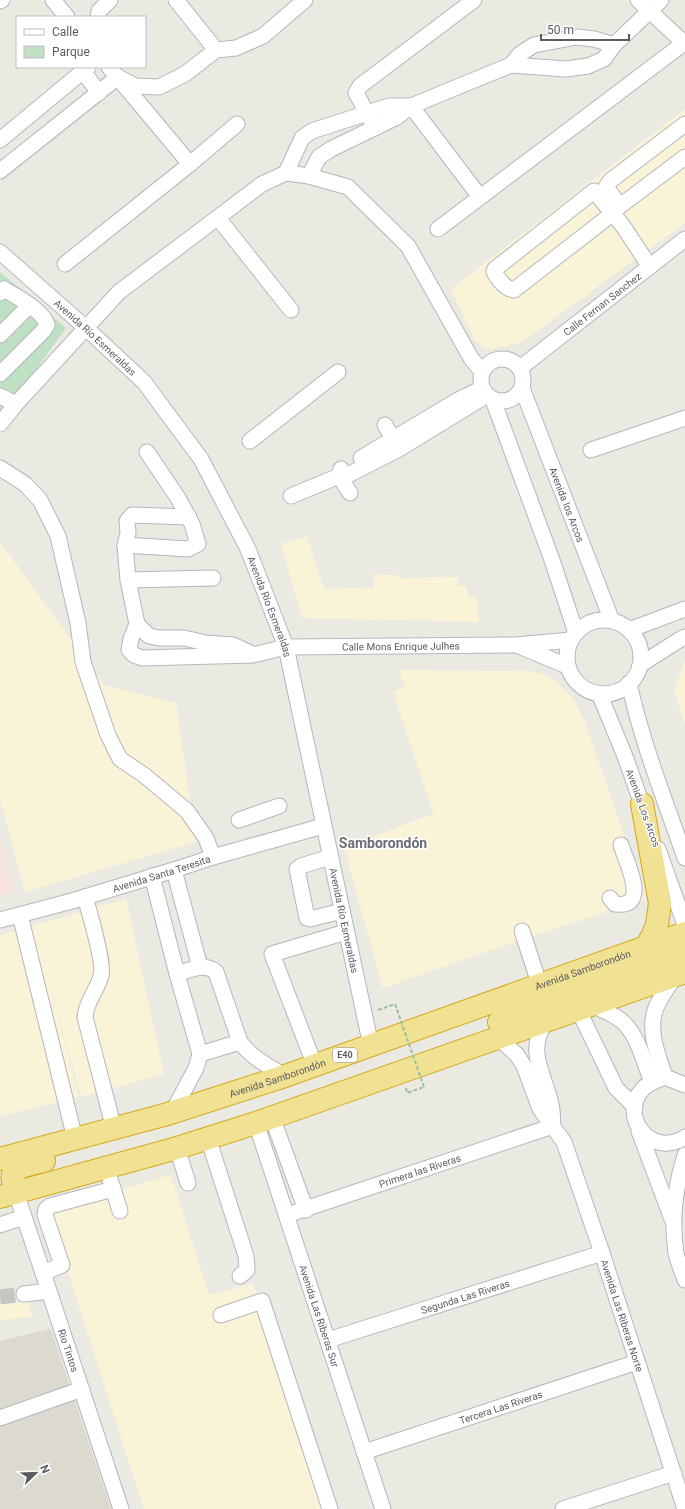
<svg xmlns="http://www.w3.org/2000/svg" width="685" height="1509" font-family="Roboto,sans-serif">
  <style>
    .commercial { fill: #f9f4d8 }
    .education { fill: #dbd9d0 }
    .medical { fill: #f7e3de }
    .green { fill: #c0e0c3 }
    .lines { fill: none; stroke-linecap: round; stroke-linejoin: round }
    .minor-tunnel { stroke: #c7c6c2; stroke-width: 15; stroke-dasharray: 15 8; stroke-linecap: butt }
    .minor-casing { stroke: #b4b6bb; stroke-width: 17 }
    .highway-casing { stroke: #d4a919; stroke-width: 24 }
    .path { stroke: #99bea7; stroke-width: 2; stroke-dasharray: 4 2; stroke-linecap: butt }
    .minor { stroke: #fff; stroke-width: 15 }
    .highway { stroke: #f0e193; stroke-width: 22 }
    .path-bridge { stroke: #99bea7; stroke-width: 2; stroke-dasharray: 4 2; stroke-linecap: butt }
    .labels { text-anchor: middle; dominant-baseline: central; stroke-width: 3; stroke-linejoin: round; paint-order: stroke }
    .shield { fill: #fff; stroke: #8c8d90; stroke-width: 1 }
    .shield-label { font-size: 9px; font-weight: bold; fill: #5a5c61 }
    .street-label { font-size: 10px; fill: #5a5c61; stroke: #fff }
    .district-label { font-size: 14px; font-weight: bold; fill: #6b6e73; stroke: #fff }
  </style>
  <rect width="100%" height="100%" fill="#ebeae2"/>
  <path class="commercial" d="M685 109V223L522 342 489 350 475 341 451 289Z
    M307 536 324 589 374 588V574L397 575 398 578 458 577V586H466L468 597 477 598 479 622 302 618 281 544Z
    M0 542 104 685 176 703 196 842 25 892 0 799Z
    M685 661V724L674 691Z
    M399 670 531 671 542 674 556 682 574 700 585 722 646 899 509 944 383 988 344 848 427 816H434L393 692 405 687Z
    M126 899 164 1074 81 1097 44 961 79 1097 0 1116V935Z
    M171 1175 209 1295 253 1284 328 1509H144L48 1210Z
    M28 1302 32 1317 0 1320V1304Z"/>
  <path class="education" d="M51 1329 111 1509H0V1341Z"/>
  <path class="medical" d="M0 836 15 892 0 896Z"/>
  <path class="green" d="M0 272 66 328 0 419Z"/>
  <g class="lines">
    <path class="minor-tunnel" d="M0 1297 24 1294"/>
    <g class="minor-casing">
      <g id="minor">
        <path d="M53 0 67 17"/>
        <path d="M176 0 216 50"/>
        <path d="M638 0 685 44"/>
        <path d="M0 1 2 0"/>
        <path d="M98 17 99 11 110 0"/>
        <path d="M511 65 520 54 534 45 577 37 594 39 614 45"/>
        <path d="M109 67 190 164"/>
        <path d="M83 71 99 93"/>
        <path d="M411 106 480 197"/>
        <path d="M685 124 610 181 606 187 620 206 685 157"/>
        <path d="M375 128 356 93 360 86 474 0"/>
        <path d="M0 140 88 67"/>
        <path d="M0 171 118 77 135 86 159 87 185 74 216 50 236 48 263 36 305 0"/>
        <path d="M286 173 302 138 312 131 389 106H411"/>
        <path d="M309 176 319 157 331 149 397 117 411 106 511 65 566 69 588 66 604 59 614 45 661 0"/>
        <path d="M620 206 612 214 514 290C506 289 497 279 494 271L495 269 594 191 623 226 650 267"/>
        <path d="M218 218 291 310"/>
        <path d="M438 229 684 43"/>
        <path id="s1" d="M0 252 86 328 144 382 201 459 248 549 286 647 371 1046"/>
        <path d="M65 264 190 164 237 124"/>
        <path d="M0 293 4 289C16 296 44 311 47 325L44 330 0 374"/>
        <path d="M0 335 30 305"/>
        <circle cx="502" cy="380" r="21"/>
        <path id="s2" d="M520 368 685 239"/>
        <path id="s3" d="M522 388 612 621"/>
        <path d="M0 396 16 404"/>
        <path d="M493 400 552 560 576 633"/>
        <path d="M0 424 16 404 119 292 262 184 286 173 309 176 348 187 408 246 471 358 482 372"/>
        <path d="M385 425 398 448"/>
        <path d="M250 441 338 372"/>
        <path d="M591 450 685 418"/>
        <path d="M361 458 458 400 481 389"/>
        <path d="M0 468 25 484 40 500 58 536 78 623 83 662 108 735 120 759 144 775 187 811 206 838 213 857"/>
        <path d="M341 469 339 476 350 493"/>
        <path d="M291 496 339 476H346L399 449 487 395"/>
        <path id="s4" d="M189 517 132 515 127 521 128 533 125 545 128 580 137 624 131 639 129 650 134 655 142 658 253 655 286 647 516 645 571 640"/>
        <path d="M125 545 188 549 198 544 192 524 178 498 147 452"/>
        <path d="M128 580 213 578"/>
        <circle cx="604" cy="657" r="37"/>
        <path d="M137 624 149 636 159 638H184L206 643 233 645 252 654"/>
        <path d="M629 630 685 609"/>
        <path d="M519 646 567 666"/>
        <path d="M640 665 679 640 685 637"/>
        <path d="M629 683C642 743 665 800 685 858"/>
        <path d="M599 693 626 759 645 813"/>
        <path d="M239 820 279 806"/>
        <path d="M658 849 685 925"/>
        <path d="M330 857 301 866 297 869 307 918 310 919 342 911"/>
        <path d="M174 870 200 967"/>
        <path d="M152 876 177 974"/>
        <path d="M85 897C89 911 105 965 101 976 97 990 86 1002 85 1017L114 1129"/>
        <path d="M610 898 615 904C651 909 626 862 621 845"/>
        <path d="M20 915 75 1139"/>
        <path id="s5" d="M0 920 72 901 174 870 213 857 323 826"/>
        <path d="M522 931 540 986"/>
        <path d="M591 1005C602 1010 615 1014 624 1023 639 1038 644 1063 652 1082"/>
        <path d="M578 1009 616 1088 635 1107"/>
        <path d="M547 1020C525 1051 544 1072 551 1104 553 1111 552 1119 553 1126"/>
        <path id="s6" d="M496 1038 504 1043 517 1055 524 1066 540 1109 564 1142 602 1253 685 1509"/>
        <path d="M200 1054 240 1042"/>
        <path d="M315 1066 272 954 346 932"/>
        <path d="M665 1077C659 1058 649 1035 654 1014 657 1000 669 986 677 974"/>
        <path d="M685 1085 665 1077C657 1080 647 1083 641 1091 622 1114 645 1150 674 1142 678 1141 682 1140 685 1137"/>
        <path d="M172 1113 196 1068 200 1054 177 974C190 970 205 962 216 972L240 1042C252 1058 268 1066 285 1076"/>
        <path d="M272 1117 306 1210"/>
        <path id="s7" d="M256 1123 383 1509"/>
        <path d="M639 1131 672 1219"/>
        <path d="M208 1138 246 1256 247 1270 240 1276"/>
        <path d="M177 1148 188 1183"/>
        <path d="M685 1155C675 1187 671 1220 676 1253 678 1262 682 1271 685 1280"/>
        <path d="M110 1179 120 1211"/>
        <path id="s8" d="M16 1193 49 1291 121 1509"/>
        <path id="s9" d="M287 1215 553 1126"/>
        <path d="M0 1225 24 1217"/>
        <path d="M43 1273 62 1265 45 1215 46 1209 50 1206 113 1189"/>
        <path d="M24 1294 49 1291"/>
        <path d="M221 1315 262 1301 330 1509"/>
        <path id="s10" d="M328 1340 602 1253"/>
        <path d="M0 1418 82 1389"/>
        <path id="s11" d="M364 1452 637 1362"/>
        <path d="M563 1509 674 1473"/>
      </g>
    </g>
    <g class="highway-casing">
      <g id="highway">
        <path d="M642 804 660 903 657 924 652 937 645 948"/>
        <path d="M499 1022 677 955 681 949 680 942 673 939 669 940"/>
        <path id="s12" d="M0 1159 164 1115 285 1076 685 933"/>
        <path d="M16 1193C15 1188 11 1179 13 1174 15 1166 37 1163 44 1161"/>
        <path d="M0 1197 177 1148 256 1123 685 972"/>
      </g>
    </g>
    <path class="path" d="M378 1010 395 1004
      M406 1088 407 1093 424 1087"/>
    <use href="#minor" class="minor"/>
    <use href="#highway" class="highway"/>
    <path class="path-bridge" d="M395 1004 424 1087"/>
  </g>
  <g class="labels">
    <rect class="shield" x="333" y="1048" width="24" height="14" rx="3"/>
    <g class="shield-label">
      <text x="345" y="1055">E40</text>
    </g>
    <g class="street-label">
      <text stroke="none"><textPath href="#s2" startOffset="104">Calle Fernan Sanchez</textPath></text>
      <text stroke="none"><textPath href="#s1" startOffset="128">Avenida Río Esmeraldas</textPath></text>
      <text stroke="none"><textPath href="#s3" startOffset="125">Avenida los Arcos</textPath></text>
      <text stroke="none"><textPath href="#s1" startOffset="453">Avenida Río Esmeraldas</textPath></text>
      <text stroke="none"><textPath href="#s4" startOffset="472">Calle Mons Enrique Julhes</textPath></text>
      <text transform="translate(643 808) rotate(70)">Avenida Los Arcos</text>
      <text stroke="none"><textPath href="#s5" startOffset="168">Avenida Santa Teresita</textPath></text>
      <text stroke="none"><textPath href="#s1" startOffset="776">Avenida Río Esmeraldas</textPath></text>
      <text stroke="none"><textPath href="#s12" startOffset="613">Avenida Samborondón</textPath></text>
      <text stroke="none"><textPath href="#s12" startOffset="289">Avenida Samborondón</textPath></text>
      <text stroke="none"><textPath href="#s9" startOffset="140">Primera las Riveras</textPath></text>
      <text stroke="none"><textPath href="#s10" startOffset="144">Segunda Las Riveras</textPath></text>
      <text stroke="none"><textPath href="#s7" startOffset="203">Avenida Las Riberas Sur</textPath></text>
      <text stroke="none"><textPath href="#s6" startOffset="310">Avenida Las Riberas Norte</textPath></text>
      <text stroke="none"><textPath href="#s8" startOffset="166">Rio Tintos</textPath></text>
      <text stroke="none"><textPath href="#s11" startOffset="144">Tercera Las Riveras</textPath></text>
    </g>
    <g class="district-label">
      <text x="383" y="843">Samborondón</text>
    </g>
  </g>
  <rect x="16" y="16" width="130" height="52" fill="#ffffff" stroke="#bdbec0"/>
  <rect x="24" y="29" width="20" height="6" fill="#ffffff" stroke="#bdbec0"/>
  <text x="52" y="36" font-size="12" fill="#5a5c61">Calle</text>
  <rect x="24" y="46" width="20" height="12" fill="#c0e0c3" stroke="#bdbec0"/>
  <text x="52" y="56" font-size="12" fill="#5a5c61">Parque</text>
  <g transform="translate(36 1473) rotate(67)" stroke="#ffffff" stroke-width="3" paint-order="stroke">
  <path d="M0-3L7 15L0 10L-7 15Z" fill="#5a5c61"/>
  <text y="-6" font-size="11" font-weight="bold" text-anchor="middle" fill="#5a5c61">N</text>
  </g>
  <path d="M541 34v6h88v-6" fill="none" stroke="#5a5c61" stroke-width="2"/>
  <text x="547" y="34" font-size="12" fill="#5a5c61" stroke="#ffffff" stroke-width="3" paint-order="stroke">50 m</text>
</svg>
